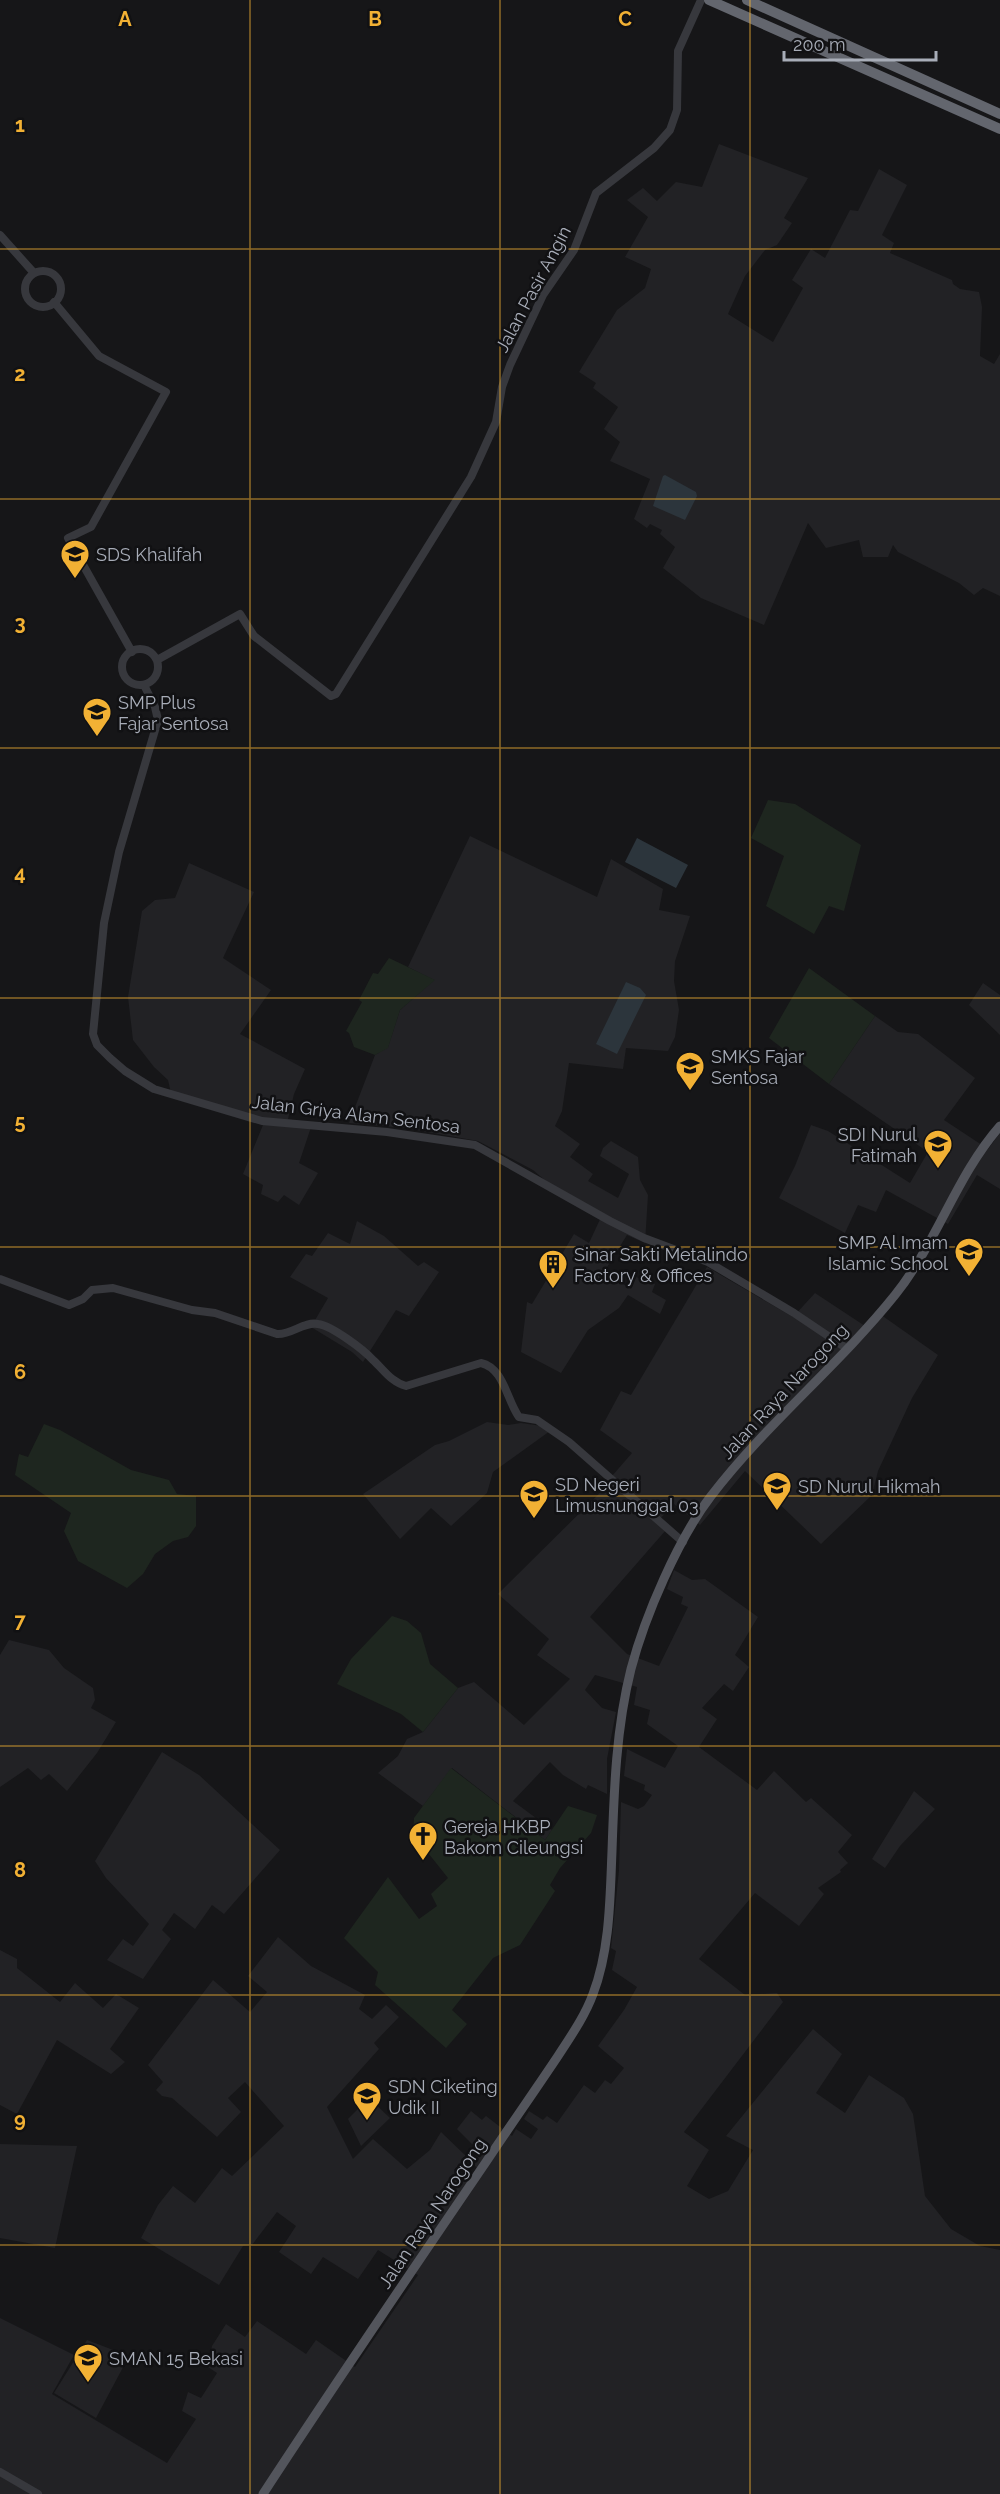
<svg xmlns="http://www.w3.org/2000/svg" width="1000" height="2494" font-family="Raleway,sans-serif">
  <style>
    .built { fill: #222225 }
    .green { fill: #1e261f }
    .water { fill: #2c353c }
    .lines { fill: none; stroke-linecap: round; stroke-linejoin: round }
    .tertiary { stroke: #37383d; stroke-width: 8 }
    .primary { stroke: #53555c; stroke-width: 9 }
    .motorway { stroke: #63666e; stroke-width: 10 }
    .grid { fill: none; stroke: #f2b134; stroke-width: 1.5; stroke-opacity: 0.55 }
    .labels { text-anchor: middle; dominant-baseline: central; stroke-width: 5; stroke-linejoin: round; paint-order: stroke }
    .street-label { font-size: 18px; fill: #a8adb8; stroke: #111113 }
    .poi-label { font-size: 18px; fill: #a8adb8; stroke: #111113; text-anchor: start }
    .grid-label { font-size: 20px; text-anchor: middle; font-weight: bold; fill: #f2b134; stroke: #111113; stroke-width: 5; stroke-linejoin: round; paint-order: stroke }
  </style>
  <rect width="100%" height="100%" fill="#161618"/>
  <path class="built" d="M719 144 808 178 784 218 792 223 777 245 765 250 745 276 728 314 773 342 803 288 792 280 811 249 825 258 850 210 858 211 879 169 907 185 882 235 894 243 890 253 952 280 953 284 960 289 979 292 982 307 980 356 994 364 1000 354V596L983 588 974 595 959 583 898 552 893 545 888 557H863L859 540 826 548 808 523 764 625 701 598 663 568 675 547 660 534 662 530 650 524 647 528 634 519 650 479 610 461 620 442 604 429 618 407 593 388 596 383 579 372 617 310 645 288 651 269 625 257 648 217 627 200 643 188 657 201 676 182 702 187Z
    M470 836 597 897 611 859 663 889 659 910 690 916 675 961 674 981 679 1010 675 1037 668 1051 626 1048 623 1069 569 1063 562 1111 555 1126 580 1144 570 1157 593 1174 588 1181 618 1198 629 1174 600 1156 603 1148 611 1141 638 1157 640 1180 648 1195 645 1243 627 1235 604 1272 631 1289 636 1277 655 1284 652 1292 666 1300 660 1314 628 1295 619 1308 588 1330 561 1373 521 1352 527 1302 532 1304 574 1234 589 1243 602 1215 547 1182 533 1170 478 1141 405 1128 349 1123 375 1055 388 1047 400 1010 434 980 408 967Z
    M189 863 254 892 223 958 271 990 240 1034 305 1069 294 1094 288 1119 312 1124 299 1163 318 1173 299 1205 284 1195 278 1202 261 1194 263 1185 243 1174 265 1120 171 1093 168 1080 154 1067 133 1040 128 997 142 911 155 900 175 898Z
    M983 983 1000 995V1035L969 1005Z
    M875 1016 898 1032 918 1034 975 1078 944 1120 988 1149 1000 1133V1189L977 1175 948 1224 886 1190 876 1212 858 1205 845 1233 779 1198 795 1166 811 1125 828 1131 910 1183 928 1152 829 1084Z
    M357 1221 384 1236 418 1266 424 1262 439 1272 409 1316 396 1310 363 1362 352 1352 311 1327 328 1298 290 1277 306 1254 312 1256 328 1233 350 1244Z
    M707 1267 793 1317 815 1293 865 1326 877 1312 938 1355 912 1398 878 1471 872 1495 821 1544 745 1471 700 1525 674 1504 657 1522 666 1530 590 1617 627 1654 659 1666 688 1607 681 1604 683 1597 667 1589 674 1570 692 1580 705 1579 758 1617 735 1655 749 1667 733 1691 724 1684 702 1708 717 1719 699 1747 757 1790 774 1771 806 1802 811 1798 852 1835 838 1852 848 1863 840 1870 841 1872 818 1888 824 1894 799 1926 755 1893 699 1959 745 1995 777 1993 783 2002 684 2132 709 2150 687 2186 709 2199 728 2191 753 2150 726 2136 813 2029 842 2054 816 2093 845 2113 869 2075 904 2098 913 2114 925 2196 951 2229 980 2246 1000 2250V2494H0V2318L74 2355 52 2394 167 2463 196 2419 182 2411 188 2392 201 2398 217 2373 208 2367 212 2346 226 2324 245 2337 257 2321 306 2354 316 2340 355 2367 418 2275 378 2250 358 2279 323 2257 311 2274 279 2252 296 2226 277 2212 252 2245 243 2246 219 2285 141 2238 158 2205 173 2186 195 2203 222 2168 232 2176 284 2126 245 2082 228 2098 241 2112 217 2137 172 2098 162 2096 156 2090 163 2082 148 2065 213 1980 250 2012 267 1992 248 1976 278 1937 311 1966 365 1995 359 2009 372 2019 386 2005 399 2017 374 2043 379 2049 327 2107 353 2159 373 2139 407 2169 430 2150 441 2132 467 2157 454 2170 468 2180 477 2168 471 2161 479 2151 457 2129 471 2111 482 2120 486 2116 512 2136 516 2129 531 2139 538 2129 524 2119 529 2111 543 2120 547 2116 557 2123 584 2085 595 2093 605 2080 611 2084 624 2068 598 2046 624 2010 637 1987 612 1970 616 1951 611 1948 619 1870 621 1802 638 1809 644 1806 652 1795 644 1790 645 1785 624 1776 627 1749 665 1768 678 1746 647 1724 650 1710 634 1705 637 1687 595 1675 585 1690 602 1708 616 1712 607 1759V1794L588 1785 586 1789 563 1775 550 1762 513 1801 552 1830 545 1840 452 1768 423 1806 378 1773 398 1756 407 1739 423 1732 458 1688 474 1682 524 1725 570 1679 537 1655 549 1639 498 1594 614 1479 612 1476 632 1453 600 1430 621 1391 631 1395Z
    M487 1422 508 1425 521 1423 542 1426 550 1431 493 1472 487 1493 451 1526 431 1508 400 1539 363 1494 435 1445 449 1441Z
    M9 1640 49 1650 64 1668 93 1688 95 1700 91 1708 116 1722 97 1753 67 1791 49 1774 41 1780 28 1768 0 1787V1655Z
    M162 1752 199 1775 280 1850 224 1914 212 1905 195 1929 174 1913 162 1930 171 1939 143 1979 107 1960 123 1939 133 1946 149 1924 106 1878 95 1861Z
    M914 1791 935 1809 900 1846 885 1868 872 1859Z
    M0 1950 17 1959V1968L60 2002 75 1983 103 2008 116 1994 139 2008 110 2049 125 2062 111 2074 57 2040 17 2114 0 2105Z
    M369 2098 390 2118 361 2146 348 2119Z
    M0 2144 77 2146 55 2248 0 2238Z
    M87 2340 129 2356 96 2418 54 2393Z"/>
  <path class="green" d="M768 800 795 804 861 845 844 911 829 906 814 934 766 906 784 856 751 838Z
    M389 958 435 980 400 1010 388 1048 375 1055 354 1047 349 1033 346 1031 362 1002 359 1000 373 973 378 974Z
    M809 968 875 1016 829 1084 769 1038Z
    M44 1424 60 1430 131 1470 169 1480 177 1494 196 1496V1526L188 1537 173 1541 155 1554 143 1574 127 1588 78 1561 64 1531 71 1513 15 1475 19 1454 28 1457Z
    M392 1616 407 1621 421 1633 430 1664 458 1688 423 1732 401 1714 337 1684 351 1659Z
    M451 1768 545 1840 568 1806 597 1815 591 1833 560 1868 550 1885 555 1891 520 1945 493 1958 452 2010 467 2024 446 2048 375 1985 378 1972 344 1938 388 1877 419 1919 437 1906 431 1894 448 1878 413 1834 414 1818Z"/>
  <path class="water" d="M665 475 696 492 697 496 685 520 653 506 663 476Z
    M637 838 688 865 676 888 625 862Z
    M626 982 640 988 646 995 617 1054 596 1044Z"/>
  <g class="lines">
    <path class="tertiary" d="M0 235 34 273
      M25 289a18 18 0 1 1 36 0a18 18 0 1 1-36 0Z
      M54 302 99 356 166 392 91 527 68 538 132 652
      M122 667a18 18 0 1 1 36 0a18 18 0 1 1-36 0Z
      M157 660 240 614 254 636 331 696 336 694 471 477 496 422 502 387 510 365 543 295 574 250 596 193 654 148 670 130 677 110 678 51 701 0
      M144 685 155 707 158 720 119 852 104 923 93 1034 97 1045 110 1058 125 1071 154 1089 262 1121 387 1132 475 1145 610 1221 644 1238 708 1262 794 1313 846 1348
      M0 1279 69 1305 83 1299 92 1290 113 1288 192 1310 215 1313 277 1334C292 1335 304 1321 318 1324 332 1326 363 1349 373 1360 384 1370 391 1382 406 1386L481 1363C504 1368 507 1401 519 1417L537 1420 569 1442 683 1542
      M0 2472 38 2494"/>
    <path class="primary" d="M263 2494C336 2382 411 2272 486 2162 510 2126 534 2092 558 2056 571 2036 585 2016 593 1994 610 1950 610 1898 612 1851 614 1791 616 1728 631 1669 645 1616 678 1539 711 1496 767 1423 838 1366 895 1295 937 1243 956 1176 1000 1126"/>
    <path class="motorway" d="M709 0 1000 129
      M747 0 1000 114"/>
  </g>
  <path class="grid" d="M250 0V2494M500 0V2494M750 0V2494M0 249H1000M0 499H1000M0 748H1000M0 998H1000M0 1247H1000M0 1496H1000M0 1746H1000M0 1995H1000M0 2245H1000"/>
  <defs>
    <g id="school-pin" transform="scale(1.5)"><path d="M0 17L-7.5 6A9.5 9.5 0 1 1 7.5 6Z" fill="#f2b134" stroke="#111113"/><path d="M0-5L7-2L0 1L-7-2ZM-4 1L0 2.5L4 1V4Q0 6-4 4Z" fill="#111"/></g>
    <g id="building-pin" transform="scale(1.5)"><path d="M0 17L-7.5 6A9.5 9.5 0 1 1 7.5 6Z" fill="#f2b134" stroke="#111113"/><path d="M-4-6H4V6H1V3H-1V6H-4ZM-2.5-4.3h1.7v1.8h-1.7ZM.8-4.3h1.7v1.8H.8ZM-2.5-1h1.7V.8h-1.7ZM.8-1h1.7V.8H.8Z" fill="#111"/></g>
    <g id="church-pin" transform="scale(1.5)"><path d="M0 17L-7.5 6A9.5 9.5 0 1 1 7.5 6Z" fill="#f2b134" stroke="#111113"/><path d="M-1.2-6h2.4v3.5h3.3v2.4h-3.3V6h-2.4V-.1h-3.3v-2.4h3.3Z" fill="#111"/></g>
  </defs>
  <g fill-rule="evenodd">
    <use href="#school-pin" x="75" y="554"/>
    <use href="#school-pin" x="97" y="712"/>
    <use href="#school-pin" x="690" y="1066"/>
    <use href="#school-pin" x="938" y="1144"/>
    <use href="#school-pin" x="969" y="1252"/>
    <use href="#building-pin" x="553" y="1264"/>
    <use href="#school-pin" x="777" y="1486"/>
    <use href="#school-pin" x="534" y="1494"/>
    <use href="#church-pin" x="423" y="1836"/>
    <use href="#school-pin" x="367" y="2096"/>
    <use href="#school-pin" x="88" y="2358"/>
  </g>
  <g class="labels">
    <g class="street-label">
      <text transform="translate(533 289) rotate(-62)">Jalan Pasir Angin</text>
      <text transform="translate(356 1114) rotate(7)">Jalan Griya Alam Sentosa</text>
      <text transform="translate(784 1391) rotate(-47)">Jalan Raya Narogong</text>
      <text transform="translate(432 2213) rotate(-56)">Jalan Raya Narogong</text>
    </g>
    <g class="poi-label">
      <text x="96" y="554">SDS Khalifah</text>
      <text x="118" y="702">SMP Plus<tspan x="118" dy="21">Fajar Sentosa</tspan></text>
      <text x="711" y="1056">SMKS Fajar<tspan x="711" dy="21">Sentosa</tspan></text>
      <text x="917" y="1134" text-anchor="end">SDI Nurul<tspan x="917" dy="21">Fatimah</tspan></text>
      <text x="948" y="1242" text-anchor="end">SMP Al Imam<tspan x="948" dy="21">Islamic School</tspan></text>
      <text x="574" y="1254">Sinar Sakti Metalindo<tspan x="574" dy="21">Factory &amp; Offices</tspan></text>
      <text x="555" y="1484">SD Negeri<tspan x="555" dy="21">Limusnunggal 03</tspan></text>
      <text x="798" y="1486">SD Nurul Hikmah</text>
      <text x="444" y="1826">Gereja HKBP<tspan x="444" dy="21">Bakom Cileungsi</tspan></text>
      <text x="388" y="2086">SDN Ciketing<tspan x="388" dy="21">Udik II</tspan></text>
      <text x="109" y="2358">SMAN 15 Bekasi</text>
    </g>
  </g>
  <g class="grid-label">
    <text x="125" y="26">A</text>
    <text x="375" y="26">B</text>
    <text x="625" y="26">C</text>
    <text x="20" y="132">1</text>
    <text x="20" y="381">2</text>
    <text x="20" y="630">3</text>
    <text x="20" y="880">4</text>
    <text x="20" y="1129">5</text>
    <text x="20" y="1379">6</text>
    <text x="20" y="1628">7</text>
    <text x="20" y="1877">8</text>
    <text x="20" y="2127">9</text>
  </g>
  <path d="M784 51v9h152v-9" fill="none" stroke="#a8adb8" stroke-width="3"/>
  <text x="793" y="51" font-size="18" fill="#a8adb8" stroke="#111113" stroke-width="4.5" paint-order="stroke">200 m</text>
</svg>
